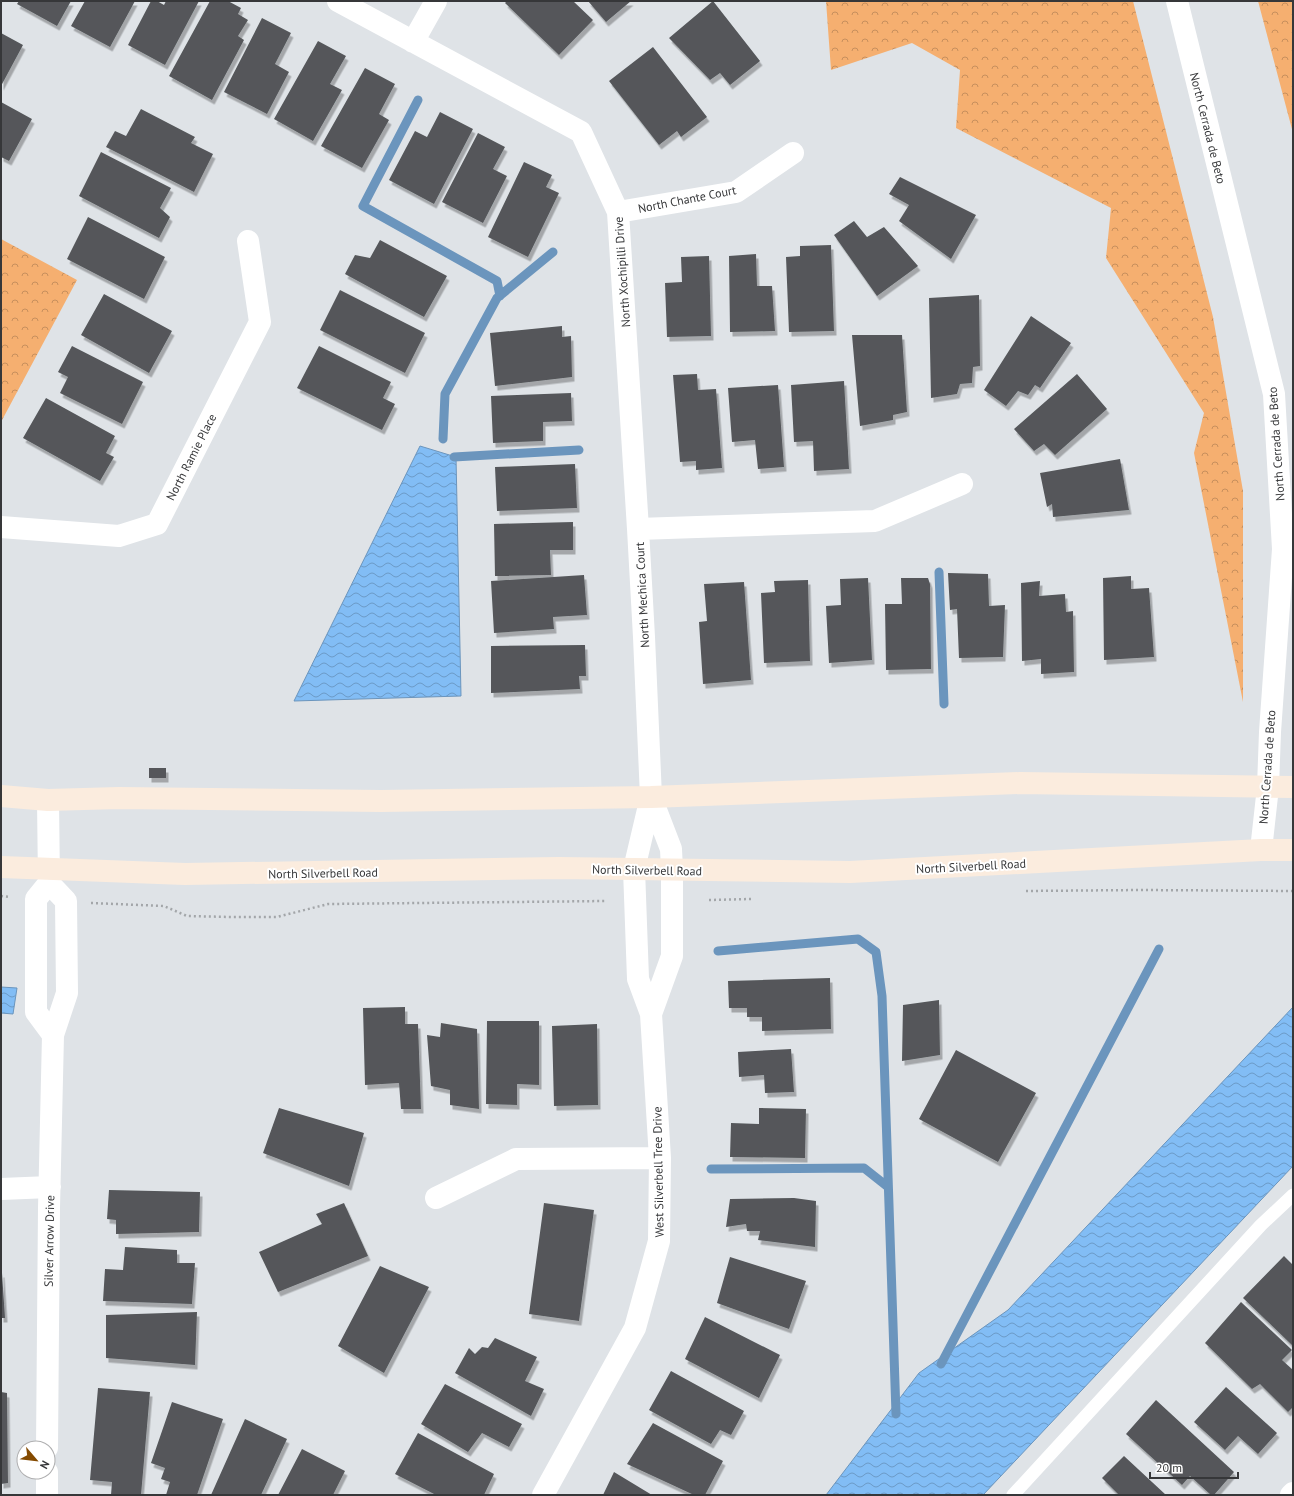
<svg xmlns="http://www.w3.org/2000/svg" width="1294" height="1496" font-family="'PT Sans',sans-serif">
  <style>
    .park { fill: url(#park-crowns) }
    .water { fill: url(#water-waves); stroke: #6b95bd }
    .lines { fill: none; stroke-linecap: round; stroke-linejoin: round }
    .stream { stroke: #6b95bd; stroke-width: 9 }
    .building { fill: #54575a; filter: url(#shadow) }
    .path { stroke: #a3a6a9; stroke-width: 2.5; stroke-dasharray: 2 3; stroke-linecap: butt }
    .lane { stroke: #fff; stroke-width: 13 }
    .street { stroke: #fff; stroke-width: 22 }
    .secondary { stroke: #fbecde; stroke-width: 22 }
    .labels { text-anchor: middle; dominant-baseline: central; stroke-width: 4; stroke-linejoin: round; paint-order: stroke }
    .street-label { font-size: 12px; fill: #363739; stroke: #fff }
  </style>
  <defs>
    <pattern id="park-crowns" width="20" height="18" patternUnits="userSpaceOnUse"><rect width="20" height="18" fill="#f5af70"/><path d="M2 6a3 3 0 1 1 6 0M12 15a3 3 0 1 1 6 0" fill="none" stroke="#c78f5d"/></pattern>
    <pattern id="water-waves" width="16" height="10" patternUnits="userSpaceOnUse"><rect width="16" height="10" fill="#82bdf5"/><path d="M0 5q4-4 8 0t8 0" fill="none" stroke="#6b9ac7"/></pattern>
    <filter id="shadow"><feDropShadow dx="2.5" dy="4.5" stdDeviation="0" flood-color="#0004"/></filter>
  </defs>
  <rect width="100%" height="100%" fill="#dfe3e7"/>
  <path class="park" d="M826 1H1133L1213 317 1243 491V702L1194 453 1204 413 1106 258 1111 208 956 128 960 70 912 43 831 70Z
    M1258 1H1293V133Z
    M1 239 77 280 1 422Z"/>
  <path class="water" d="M420 446 456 457 461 696 294 701Z
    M1 987 17 988 13 1014 1 1013Z
    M1293 1007V1166L983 1495H826L919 1373 1008 1310Z"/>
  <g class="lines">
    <path class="stream" d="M418 100 363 206 497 281 500 296
      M443 439 445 394 497 298 553 252
      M454 457 579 450
      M939 572 944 704
      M718 951 858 939 876 952 882 996 896 1414
      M711 1169 864 1168 888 1187
      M941 1364 1159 949"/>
  </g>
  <path class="building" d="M19 1H71L57 26 17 4Z
    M85 1H135L110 47 71 26Z
    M151 1H157L164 5 166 1H199L165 65 128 45Z
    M210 1H228L241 8 238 14 248 20 238 36 244 40 212 100 169 76Z
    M507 1H573L593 20 559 55 505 3Z
    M588 1H631L606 22Z
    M713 1 760 61 730 85 720 73 710 80 669 38Z
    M262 18 291 33 275 64 289 72 267 114 224 92Z
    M1 33 23 45 1 86Z
    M318 41 346 56 330 84 342 90 313 141 274 119Z
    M653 47 707 117 681 137 677 131 659 145 609 81Z
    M365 68 395 84 379 114 389 120 362 168 321 146Z
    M1 102 32 119 9 161 1 157Z
    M141 109 195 137 191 143 213 154 194 192 106 147 115 131 126 136Z
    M440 112 473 129 434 204 389 180 415 131 427 137Z
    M478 133 505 147 493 169 507 176 483 223 442 202Z
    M101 152 171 188 160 208 170 217 159 238 79 196Z
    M524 162 552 175 546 187 559 193 528 257 488 237Z
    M900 177 976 215 951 259 899 221 909 205 889 194Z
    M88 217 165 257 144 299 67 259Z
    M854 221 867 237 884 227 918 266 877 296 834 235Z
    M380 240 447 276 424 317 345 274 355 255 370 258Z
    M831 245 834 331 789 332 786 257 800 256V246Z
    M756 254 757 286H772L775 331 730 332 729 256Z
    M709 256 711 336 667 337 665 283 682 282 681 257Z
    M340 290 425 333 405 373 320 330Z
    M104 294 172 331 149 373 81 335Z
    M979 295 980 366 973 367 972 383 960 384 957 394 931 398 929 298Z
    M1031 316 1071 343 1040 388 1035 385 1028 395 1018 391 1006 406 984 390Z
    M562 326V337L571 336 572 377 495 386 490 333Z
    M852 335H902L907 412 893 415V420L860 426Z
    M72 346 143 382 122 424 60 393 68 377 58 372Z
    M319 346 391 382 383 398 395 404 382 430 297 388Z
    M697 374 698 390 716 389 722 468 696 470V461L680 462 673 375Z
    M1077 374 1107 409 1055 455 1044 444 1034 451 1014 429Z
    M844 381 849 469 814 471 813 441 794 442 791 385Z
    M778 385 784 467 758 469 755 440 732 442 728 388Z
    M571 393 572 421 543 422V441L493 443 491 396Z
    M46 398 115 436 106 453 114 457 100 481 23 438Z
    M1120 459 1129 510 1053 517 1052 504 1047 507 1040 473Z
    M575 464 577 508 497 511 495 467Z
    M573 522V550H550L551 575 495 576 494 524Z
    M948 573 988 574 989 606 1005 605 1003 657 959 658 957 609 950 610Z
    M584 575 587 615 553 617 554 629 494 633 491 581Z
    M1131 576V589L1149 588 1154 657 1104 660 1103 578Z
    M868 578 872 660 829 663 826 606 841 605 840 579Z
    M901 578H928L930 584 931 669 886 670 885 604H902Z
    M808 580 810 661 764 663 761 593 775 592 774 581Z
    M1040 581 1039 596 1065 594 1066 612 1073 611 1074 672 1041 674V659L1022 661 1021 583Z
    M744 582 751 680 703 684 699 622 707 621 704 584Z
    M585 645 586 676H579L580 689 491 693V646Z
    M149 768H166V778H149Z
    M830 978 831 1029 762 1031V1017H747V1008H729L728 981Z
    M939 1000 940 1055 902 1061 903 1005Z
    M405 1007V1024H418L421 1109H401L399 1083 365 1085 363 1008Z
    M487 1021H539V1085L517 1084V1105L486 1104Z
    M441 1023 477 1029 479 1109 450 1105V1090L431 1086 427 1035 440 1037Z
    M597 1024 598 1105 554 1106 552 1026Z
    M791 1049 794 1092 765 1093 764 1075 739 1077 738 1052Z
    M956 1050 1036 1093 998 1162 919 1119Z
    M279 1108 364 1133 349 1186 263 1153Z
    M759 1108 806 1109 805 1158 730 1157 731 1123 759 1124Z
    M109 1190 200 1192 199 1232 116 1234V1220L107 1219Z
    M794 1198 816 1201 815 1247 758 1240 760 1231H747L746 1224 726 1227 730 1199Z
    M344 1203 368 1256 278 1292 259 1252 322 1224 316 1214Z
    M544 1203 594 1210 579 1321 529 1314Z
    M125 1247 177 1250V1263H195L192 1304 103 1301 105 1269 123 1270Z
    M1284 1256 1293 1265V1346L1243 1298Z
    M730 1257 806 1281 789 1329 717 1303Z
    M380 1266 429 1287 384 1373 338 1346Z
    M1 1273H2L5 1318H1Z
    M1241 1302 1292 1350 1282 1360 1293 1370V1407L1288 1412 1260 1384 1252 1389 1205 1343Z
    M197 1312 195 1365 106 1358V1315Z
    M705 1317 780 1355 759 1398 685 1359Z
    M495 1338 537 1357 525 1381 544 1389 531 1416 455 1373 469 1348 475 1354 482 1347 488 1348Z
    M671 1371 744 1411 731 1435 720 1430 711 1444 649 1410Z
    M445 1384 522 1424 509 1447 482 1433 468 1452 421 1424Z
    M1226 1387 1277 1433 1258 1454 1238 1436 1225 1450 1194 1422Z
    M98 1388 150 1392 141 1495H111L112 1482 90 1480Z
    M1 1392 7 1393 8 1483 1 1484Z
    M1156 1400 1234 1472 1214 1495H1211L1190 1476 1182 1485 1126 1434Z
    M172 1402 223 1419 197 1495H166L170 1482 161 1479 165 1468 151 1463Z
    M245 1419 287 1439 261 1495H211Z
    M653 1423 723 1461 705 1495H694L627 1464Z
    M418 1433 494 1474 484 1495H436L395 1474Z
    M302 1449 345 1471 333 1495H278Z
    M1124 1456 1166 1495H1119L1102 1478Z
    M614 1472 652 1495H603Z"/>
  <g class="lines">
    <path class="path" d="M1026 891 1141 890 1293 891
      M1 896 10 897
      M709 900 751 899
      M91 903 164 906 187 916 231 917H277L328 904 605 901"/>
    <path class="lane" d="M1013 1495 1261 1225 1293 1195"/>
    <path class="street" d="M338 1 581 132 618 212 638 529
      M1177 1 1274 394 1283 549 1270 732 1268 787 1261 850
      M413 42 436 1
      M618 212 736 192 793 153
      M1 527 119 536 157 524 260 322 248 241
      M48 800 49 883
      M49 883 36 899V1012L53 1035
      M651 1014 672 956V870L671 849 651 797 644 637 638 529 875 521 962 484
      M1 1189 50 1187
      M436 1198 516 1159 660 1158
      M47 1448 49 1208 53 1035 67 993 66 901 49 883
      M47 1495V1472
      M543 1495 635 1328 659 1241 660 1158 651 1014 638 979 634 869 651 797
      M1291 1495 1293 1493"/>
    <path class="secondary" d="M1 796 48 800 119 798 381 801 651 797 1020 783 1293 787
      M1 867 185 874 559 868 850 872 1261 850H1293"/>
  </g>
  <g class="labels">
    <g class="street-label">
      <text transform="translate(1208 128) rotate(76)">North Cerrada de Beto</text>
      <text transform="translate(687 199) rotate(-11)">North Chante Court</text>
      <text transform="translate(622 272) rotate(-94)">North Xochipilli Drive</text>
      <text transform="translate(1276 444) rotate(-94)">North Cerrada de Beto</text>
      <text transform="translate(191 457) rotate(-63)">North Ramie Place</text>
      <text transform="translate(642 595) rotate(-93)">North Mechica Court</text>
      <text transform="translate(1267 767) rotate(-86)">North Cerrada de Beto</text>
      <text transform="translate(971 866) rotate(-3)">North Silverbell Road</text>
      <text transform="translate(647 870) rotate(1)">North Silverbell Road</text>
      <text transform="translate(323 873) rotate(-1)">North Silverbell Road</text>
      <text transform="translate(658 1172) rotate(-91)">West Silverbell Tree Drive</text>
      <text transform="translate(49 1241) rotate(-89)">Silver Arrow Drive</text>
    </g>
  </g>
  <rect width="1294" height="1496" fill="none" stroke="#363739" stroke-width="4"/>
  <g transform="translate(36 1460) rotate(118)"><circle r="19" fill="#ffffff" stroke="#afafb0"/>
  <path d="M0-3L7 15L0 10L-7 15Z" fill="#844a00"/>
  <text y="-6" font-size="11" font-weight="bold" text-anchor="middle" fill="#363739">N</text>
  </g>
  <path d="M1150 1472v6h88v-6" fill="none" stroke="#363739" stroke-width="2"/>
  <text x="1156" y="1472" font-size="12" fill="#363739" stroke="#ffffff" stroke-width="3" paint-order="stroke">20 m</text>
</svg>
